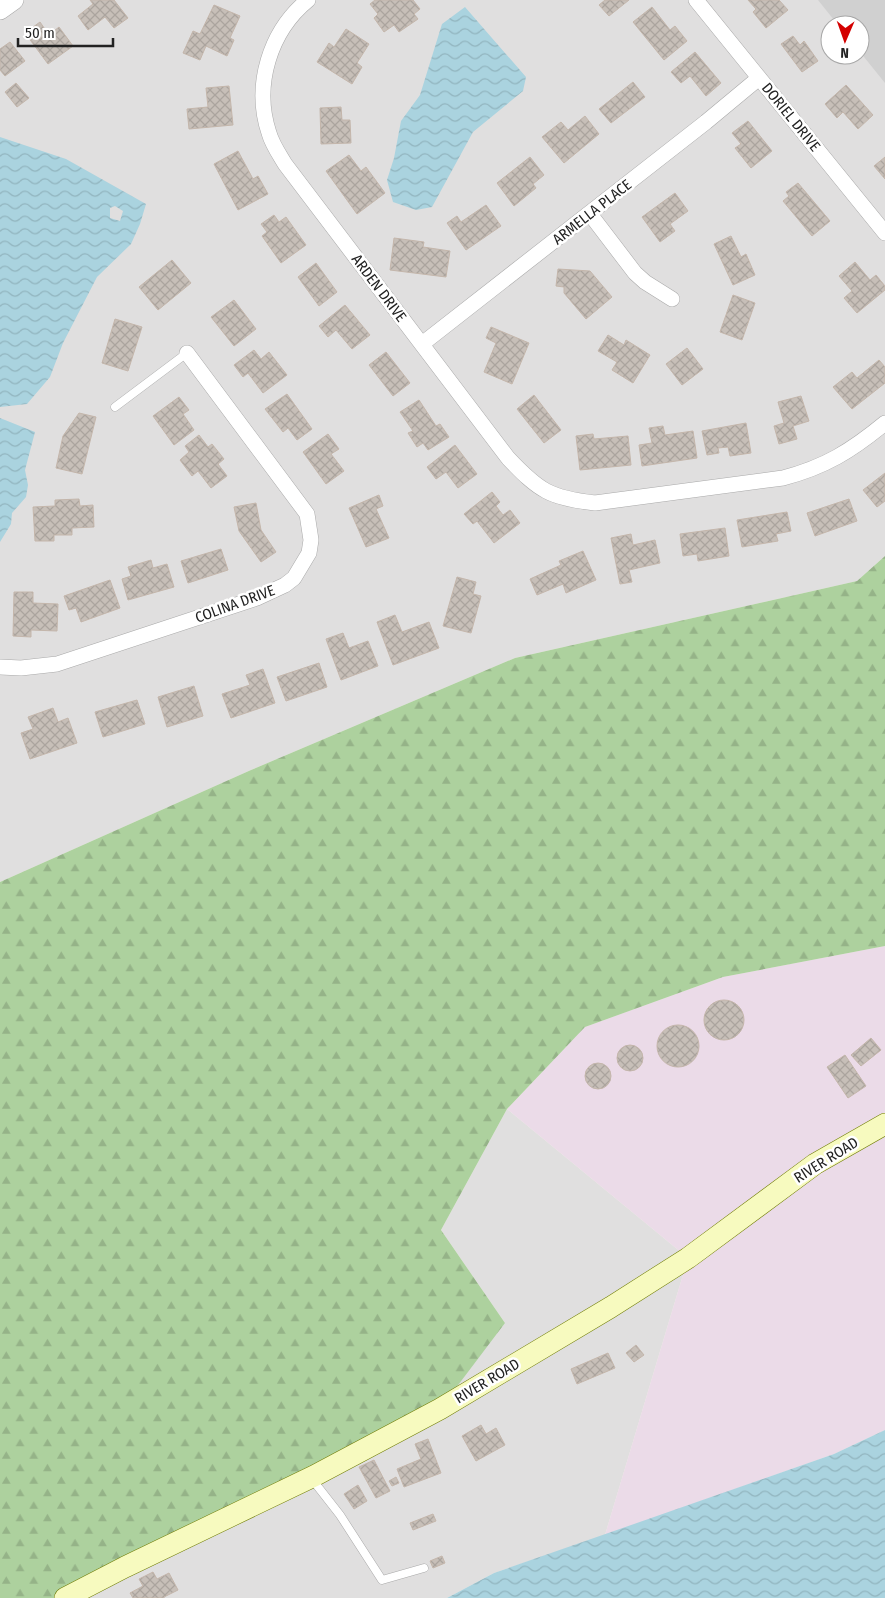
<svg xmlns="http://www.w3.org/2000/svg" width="885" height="1598" font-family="'Fira Sans Condensed',sans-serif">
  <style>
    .residential { fill: #e0dfdf; fill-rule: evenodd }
    .industrial { fill: #ebdbe8 }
    .religious { fill: #d0d0d0 }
    .forest { fill: url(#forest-firs) }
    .water { fill: url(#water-waves); fill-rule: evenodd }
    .building { fill: url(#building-cross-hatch); stroke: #c4b6ab }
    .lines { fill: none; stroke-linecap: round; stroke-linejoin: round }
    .service-casing { stroke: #a9a9a9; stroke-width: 9 }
    .minor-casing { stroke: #a9a9a9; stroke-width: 16 }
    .tertiary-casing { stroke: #a9a9a9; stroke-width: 20 }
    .secondary-casing { stroke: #707d05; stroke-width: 22 }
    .service { stroke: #fff; stroke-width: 8 }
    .minor { stroke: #fff; stroke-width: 15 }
    .tertiary { stroke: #fff; stroke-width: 19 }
    .secondary { stroke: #f7fabf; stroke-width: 21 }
    .labels { text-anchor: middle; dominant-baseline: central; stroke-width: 5; stroke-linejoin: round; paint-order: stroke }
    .street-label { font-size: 15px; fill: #222; stroke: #fff }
  </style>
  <defs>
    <pattern id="forest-firs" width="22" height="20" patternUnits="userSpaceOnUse" patternTransform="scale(1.25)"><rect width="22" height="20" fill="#add19e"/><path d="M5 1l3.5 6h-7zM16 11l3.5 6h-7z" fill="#95b388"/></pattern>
    <pattern id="water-waves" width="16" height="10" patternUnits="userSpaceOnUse" patternTransform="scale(1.25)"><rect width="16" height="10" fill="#aad3df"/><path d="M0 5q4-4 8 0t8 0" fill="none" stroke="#92b5bf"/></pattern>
    <pattern id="building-cross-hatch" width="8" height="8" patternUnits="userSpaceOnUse" patternTransform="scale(1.25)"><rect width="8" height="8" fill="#c7bfb8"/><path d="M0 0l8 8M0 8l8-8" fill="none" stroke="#aba49e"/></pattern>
  </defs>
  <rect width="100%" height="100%" fill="#f2efe9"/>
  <path class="residential" d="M0 0H885V556L857 581 515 658 251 770 0 882ZM830 25H860V55H830Z
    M507 1109 688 1258 605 1535 494 1573 447 1598H81L505 1323 441 1230Z"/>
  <path class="industrial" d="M885 946V1430L834 1454 605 1535 688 1258 507 1109 585 1027 723 977Z"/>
  <path class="religious" d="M818 0H885V83L860 52V25H838Z"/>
  <path class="forest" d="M885 556V946L723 977 585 1027 507 1109 441 1230 505 1323 440 1409 81 1598H0V882L251 770 515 658 857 581Z"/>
  <path class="water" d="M465 7 526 77 523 91 473 132 432 207 416 210 393 202 387 180 394 158 401 121 420 95 442 24Z
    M0 137 66 159 146 204 140 224 131 244 97 277 63 343 50 377 27 404 0 407ZM115 206 123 211 120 221 110 218V208Z
    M0 418 35 432 25 470 28 485 26 497 12 513 11 524 0 542Z
    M885 1430V1598H447L494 1573 834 1454Z"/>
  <path class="building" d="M90 0H114L128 18 114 28 105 17 88 30 78 16 93 4Z
    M375 0H413L420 9 414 14 418 19 399 32 394 25 384 32 374 18 378 14 370 4Z
    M605 0H629L609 16 599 5Z
    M748 0H779L788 10 766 28 753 12 756 9Z
    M214 5 240 16 230 38 234 40 227 56 206 46 200 60 183 53 193 31 200 34Z
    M652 7 670 30 675 26 687 41 664 60 633 22Z
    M40 22 49 35 59 27 73 46 48 64 25 33Z
    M346 29 369 44 357 63 362 67 352 84 317 62 329 43 334 47Z
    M793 36 800 45 804 41 818 61 802 72 781 44Z
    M10 42 25 61 5 76 0 70V49Z
    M695 52 721 83 706 96 690 76 681 83 671 72Z
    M633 82 645 97 611 123 599 109Z
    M16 83 29 98 17 107 5 92Z
    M846 85 873 115 858 129 843 112 837 118 825 104Z
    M229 86 233 125 189 129 187 109 208 107 206 88Z
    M341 107 342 120H350L351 143 321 144 320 108Z
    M585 116 599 134 564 163 542 137 561 122 568 130Z
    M748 121 772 151 751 168 735 148 741 144 732 133Z
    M238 151 253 179 258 176 268 194 238 210 214 164Z
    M349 155 361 171 366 167 385 193 357 214 326 171Z
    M530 157 544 175 533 184 536 188 514 206 497 183Z
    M885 157V179L874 166Z
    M798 183 830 221 812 236 783 201 789 196 786 192Z
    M675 193 688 211 670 224 675 231 660 242 642 217Z
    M486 205 501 226 466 250 447 223 457 216 461 222Z
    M274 215 279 222 286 217 306 245 281 263 262 236 267 232 261 224Z
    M731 236 741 257 746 254 755 275 733 285 714 244Z
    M394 238 424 242 423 247 450 251 446 277 390 270Z
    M172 260 191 283 158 310 139 287Z
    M855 262 870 280 876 275 885 286V290L857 313 844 298 852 291 839 276Z
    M316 263 337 292 319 306 298 277Z
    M558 269 590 271 612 297 586 319 564 293V287L556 286Z
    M733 295 755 303 742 340 720 332Z
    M234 300 256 329 234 346 211 317Z
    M345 305 370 335 352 349 336 330 328 337 319 326Z
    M115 319 142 327 128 371 102 363Z
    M491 327 529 343 512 384 484 372 496 343 486 338Z
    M608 335 624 345 626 340 650 355 633 383 612 370 617 362 598 351Z
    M687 348 703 369 682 385 666 364Z
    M254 350 261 359 269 352 287 375 263 393 248 373 243 377 234 365Z
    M386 352 410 383 393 396 369 365Z
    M879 360 885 367V383L852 409 833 387 852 372 857 378Z
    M287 394 312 429 297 440 288 428 283 432 265 409Z
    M534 395 561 430 544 443 517 409Z
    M801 396 809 421 793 426 797 439 779 444 774 426 784 423 778 402Z
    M179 397 189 410 183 414 194 430 174 445 153 416Z
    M419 400 436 426 440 424 449 437 428 450 423 443 417 447 408 433 413 431 400 412Z
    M79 413 96 417 82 474 56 468 63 436Z
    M746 423 751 453 730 456 728 447 718 448 719 453 707 455 702 431Z
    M663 426 665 435 693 431 697 458 642 466 639 445 652 443 649 428Z
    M328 434 339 449 331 454 344 471 326 484 303 452Z
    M593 434 594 439 628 436 631 465 580 470 576 436Z
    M199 435 208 447 212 444 224 459 218 464 227 476 211 488 198 471 192 476 180 460 189 452 185 446Z
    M455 445 477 474 458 488 446 472 436 479 427 467Z
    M885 473V501L877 507 863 490Z
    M492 492 500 502 496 506 503 515 510 510 520 523 494 543 477 521 473 524 464 514Z
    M379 495 383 506 376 509 389 538 366 547 349 508Z
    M79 499 80 506 93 505 94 527 72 528V535H54V541H35L33 507 55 506V500Z
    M849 499 857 521 815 536 807 513Z
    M256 503 261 530 276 552 261 562 239 531 234 507Z
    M787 512 791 531 776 534 778 541 742 547 737 520Z
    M725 528 729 556 698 561 697 554 683 556 680 534Z
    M631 534 633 545 655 540 660 563 629 570 632 582 620 584 611 538Z
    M221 549 228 570 188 583 181 561Z
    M583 551 596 580 566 593 563 584 537 595 530 579 561 565 559 561Z
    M151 560 153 568 167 564 174 587 128 600 122 579 131 576 128 567Z
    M457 577 476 582 473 594 481 596 471 633 443 626Z
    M110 580 120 608 81 622 76 608 69 610 64 596Z
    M14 592H33V603L58 604 57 631 31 630V637L13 636Z
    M395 615 402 632 429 622 439 648 393 665 377 622Z
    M343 633 349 648 368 641 378 666 341 680 326 639Z
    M319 663 327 687 286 701 277 677Z
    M263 669 275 703 231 718 222 694 250 685 246 675Z
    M194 686 203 716 167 727 158 697Z
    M137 700 145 724 103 737 95 712Z
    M53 708 58 722 68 718 77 743 30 759 21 733 33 729 28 717Z
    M704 1020a20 20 0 1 1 40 0a20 20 0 1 1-40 0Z
    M657 1046a21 21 0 1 1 42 0a21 21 0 1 1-42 0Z
    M871 1038 881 1050 861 1066 851 1055Z
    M617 1058a13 13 0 1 1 26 0a13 13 0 1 1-26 0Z
    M845 1055 866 1086 848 1098 827 1067Z
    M585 1076a13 13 0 1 1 26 0a13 13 0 1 1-26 0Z
    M636 1345 644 1355 634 1362 626 1353Z
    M608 1353 615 1368 577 1384 571 1369Z
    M481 1425 486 1434 496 1428 505 1445 476 1461 462 1436Z
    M428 1439 441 1473 404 1487 397 1469 421 1459 415 1444Z
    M374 1460 390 1491 376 1498 359 1467Z
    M396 1477 399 1483 392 1486 389 1481Z
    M358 1485 367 1501 354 1509 344 1494Z
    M433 1514 436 1521 413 1530 410 1523Z
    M442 1556 445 1563 433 1568 430 1561Z
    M153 1572 157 1579 169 1573 178 1590 164 1597V1598H133L130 1593 143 1586 139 1579Z"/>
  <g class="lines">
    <g class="service-casing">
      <path id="service" d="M115 407 187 353
        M315 1478V1483L340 1515 382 1580 424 1568"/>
    </g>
    <g class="minor-casing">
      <path id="minor" d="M308 0C270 31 253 85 269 133 272 144 279 154 285 164L508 458C539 491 550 498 595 503L783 478C825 467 851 451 885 423
        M696 0 885 233
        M590 214 635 273 645 282 672 299
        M422 344 706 122 759 78
        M0 667 21 668 57 664 257 598 285 585 294 578 309 553 311 540 307 514 187 353"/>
    </g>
    <g class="tertiary-casing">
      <path id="tertiary" d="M0 10 14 0"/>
    </g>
    <g class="secondary-casing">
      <path id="secondary" d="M65 1598 125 1567 314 1476 440 1409 611 1307 688 1258 815 1164 885 1124"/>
    </g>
    <use href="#service" class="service"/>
    <use href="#minor" class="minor"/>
    <use href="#tertiary" class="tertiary"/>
    <use href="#secondary" class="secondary"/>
  </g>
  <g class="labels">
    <g class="street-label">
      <text transform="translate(791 117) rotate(51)">DORIEL DRIVE</text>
      <text transform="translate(592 212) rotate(-38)">ARMELLA PLACE</text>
      <text transform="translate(379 288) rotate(53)">ARDEN DRIVE</text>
      <text transform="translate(235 604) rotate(-20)">COLINA DRIVE</text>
      <text transform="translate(826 1160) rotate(-32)">RIVER ROAD</text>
      <text transform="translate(487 1381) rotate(-31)">RIVER ROAD</text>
    </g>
  </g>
  <g transform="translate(845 40) rotate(182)"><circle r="24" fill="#ffffff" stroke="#a7a7a7"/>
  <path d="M0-4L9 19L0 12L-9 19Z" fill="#d40000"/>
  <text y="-8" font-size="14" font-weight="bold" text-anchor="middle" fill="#222222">N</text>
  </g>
  <path d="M18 38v8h95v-8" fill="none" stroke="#222222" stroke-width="2.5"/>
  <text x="25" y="38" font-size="15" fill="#222222" stroke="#ffffff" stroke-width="4" paint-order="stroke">50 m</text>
</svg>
